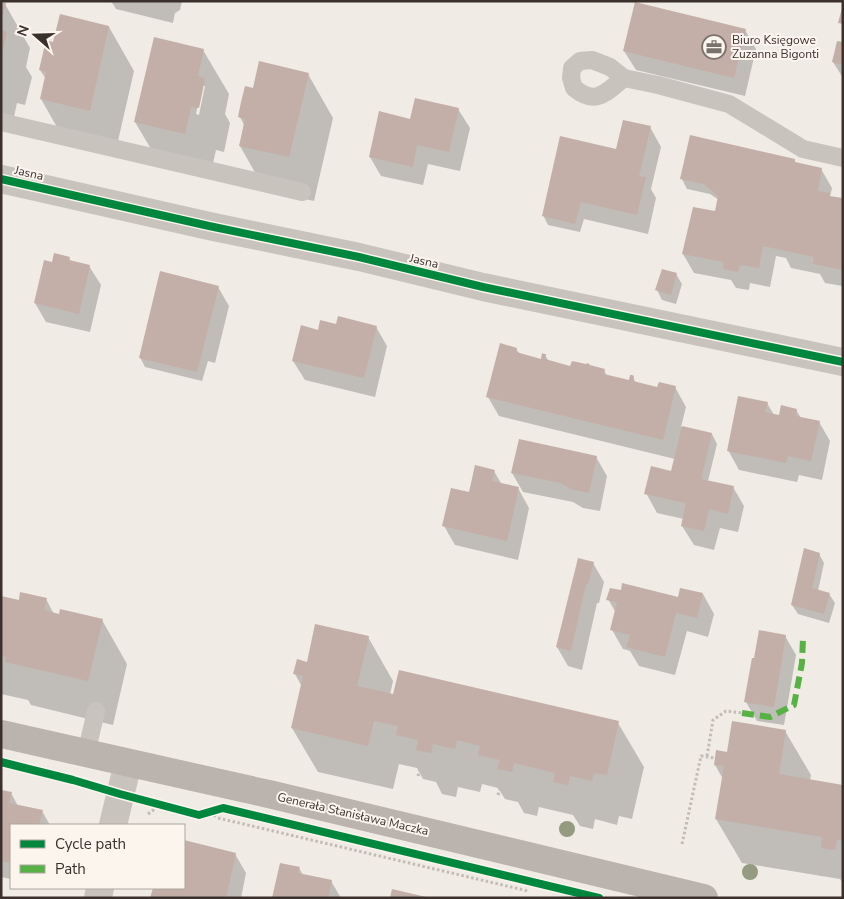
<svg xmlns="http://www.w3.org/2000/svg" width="844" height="899" font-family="'Nunito Sans',sans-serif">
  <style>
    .shadow { fill: #0003; fill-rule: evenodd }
    .building { fill: #c3afa7 }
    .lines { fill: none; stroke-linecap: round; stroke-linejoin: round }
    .path { stroke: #c2bbb6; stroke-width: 3; stroke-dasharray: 2.5 2.5; stroke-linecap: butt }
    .lane { stroke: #c9c3be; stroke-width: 18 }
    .street { stroke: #c9c3be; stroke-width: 28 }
    .secondary { stroke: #bab3ae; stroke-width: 28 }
    .quiet { stroke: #57b246; stroke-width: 6; stroke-dasharray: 12 6; stroke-linecap: butt }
    .cycleway-casing { stroke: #fbf5ee; stroke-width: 11 }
    .cycleway { stroke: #00873e; stroke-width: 8 }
    .tree { fill: #959b80 }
    .labels { text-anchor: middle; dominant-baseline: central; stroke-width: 4; stroke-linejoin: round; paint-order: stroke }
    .poi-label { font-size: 12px; fill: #3b302b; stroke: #fbf5ee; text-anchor: start }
    .street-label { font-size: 12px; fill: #3b302b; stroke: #fbf5ee }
  </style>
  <rect width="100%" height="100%" fill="#f0ebe5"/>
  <path class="shadow" d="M111 1H182L180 10 175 13 173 23 116 9Z
    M1 3 5 4 30 48 26 67 32 77 25 105 17 103 11 130 1 128Z
    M109 27 134 71 115 154 66 143 41 99 46 79 40 70 54 43Z
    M745 30 756 49 745 96 636 70 624 51Z
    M843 44V78L833 62Z
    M203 50 229 94 225 114 230 123 224 152 216 150 210 177 161 166 135 122ZM202 86H205L199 115 196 114Z
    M308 74 333 118 314 201 265 190 240 146 244 125 240 117 254 90Z
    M458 109 470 128 460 171 428 164 423 185 381 176 370 157 411 120Z
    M650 127 661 147 651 189 656 198 648 234 584 219 580 232 548 225 543 215 617 150Z
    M794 160 796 163 821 169 832 188 830 197 843 199V286L825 283 820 274 791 268 786 258 776 256 770 287 750 283 749 290 736 288 731 280 694 273 683 254 717 212 719 200 710 194 687 189 682 179Z
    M69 258 71 262 89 266 101 285 90 332 46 322 35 303 53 264Z
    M676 274 682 284 676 304 662 300 657 290Z
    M218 287 229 306 215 363 208 361 202 381 145 367 140 357Z
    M337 325 376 327 387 346 375 397 305 380 293 361 319 331Z
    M516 349 520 354 542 360 545 355 549 362 571 367 604 370 607 376 630 381 633 377 636 383 658 388 675 387 686 407 681 427 712 434 717 444 708 481 733 487 744 506 738 532 720 528 714 550 694 545 682 526 684 519 657 513 646 493 673 473 675 459 499 416 488 397Z
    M767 403 774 415 780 416 796 410 801 418 819 422 830 441 822 480 799 475 797 482 739 470 728 450Z
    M596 457 607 476 600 511 583 508 573 502 523 492 512 473Z
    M494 471 502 485 518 488 529 508 518 560 455 545 444 526 470 494Z
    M819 554 824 563 818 591 829 594 835 603 829 623 798 614 792 605Z
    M593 563 604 582 599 603H597L582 670 568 666 557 647Z
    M621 592 679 599 703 594 714 614 708 637 687 631 675 675 639 666 630 651 623 649 612 630 616 613 608 599Z
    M1 597 20 601 46 599 54 614 102 620 127 664 113 725 31 705 28 700 1 694Z
    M785 636 796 655 784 725 757 721 746 702Z
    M368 637 393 681 390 695 618 723 644 767 632 819 619 816 617 825 595 819 593 829 580 826 573 815 539 807 537 816 524 813 518 802 505 799 498 788 482 784 480 792 458 787 456 797 442 794 436 782 423 779 417 768 399 764 393 789 318 772 292 728 302 687 295 674 308 663Z
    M785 731 811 775 810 780 843 786V883L840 879 742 863 716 819 723 779 715 765 728 753Z
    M1 791 11 793 18 806 42 811 50 825H11V879L1 877Z
    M184 842 235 854 246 873 241 898H151L154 888H184Z
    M299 868 303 875 331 881 341 898H274Z"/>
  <path class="building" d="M1 2 6 3 2 19H1Z
    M635 2 746 29 734 78 623 51Z
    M842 8H843V24L838 23Z
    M60 14 109 26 90 111 40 99 46 72 39 70 46 40 53 42Z
    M1 30 7 32 2 53H1Z
    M154 37 204 49 198 76 205 78 202 94 199 108 191 107 185 134 134 122Z
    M837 41 843 42V65L832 62Z
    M259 61 309 73 289 157 239 146 245 119 238 117 241 102 245 86 253 88Z
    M415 98 459 108 449 152 417 145 413 167 369 157 379 111 410 119Z
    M623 120 651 126 639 176 646 177 637 215 581 202 575 224 542 216 560 136 616 149Z
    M690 135 795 159V162L822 168 818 191 830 193 829 196 843 198V270L813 264 814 257 763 246 759 268 740 265 738 272 723 269 724 262 682 254 693 207 715 211 718 196 704 184 680 179Z
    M54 253 70 257 69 260 90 265 79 314 34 303 44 260 52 262Z
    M662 269 677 273 671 295 655 290Z
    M160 271 219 286 197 372 139 358Z
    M338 316 377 326 364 378 292 361 301 325 318 330 320 320 336 324Z
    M500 343 517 348 516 352 541 359 542 353 544 354H546L545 359 570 366 572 361 586 364 588 363 590 365 605 369 604 374 629 380 630 375H632L634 376 633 381 657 387 659 382 676 386 663 440 486 397Z
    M738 396 768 402 765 412 779 415 781 405 797 409 796 416 820 421 811 461 788 456 786 463 727 451Z
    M682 426 712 433 701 479 734 486 728 514 709 509 704 531 681 526 686 503 644 494 651 466 671 471Z
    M519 439 597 456 589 493 571 489 561 483 511 473Z
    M475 465 495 470 492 481 519 487 507 541 442 526 451 488 469 492Z
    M804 548 820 553 812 588 830 593 824 614 791 605Z
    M578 558 594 562 588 584H586L571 651 556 647Z
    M622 583 678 597 680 588 703 593 697 618 676 613 665 657 626 647 630 635 610 630 617 602 606 600 610 588 621 590Z
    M20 592 47 598 44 610 59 614 60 609 103 619 88 681 5 662 6 657 1 656V596L19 600Z
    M315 624 369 636 357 686 393 694 399 670 619 721 607 775 594 773 592 781 570 776 568 785 553 782 555 773 514 763 512 772 497 769 500 760 478 755 480 746 457 740 455 749 433 744 431 753 416 750 418 740 396 735 398 726 374 721 368 746 291 728 303 676 293 674 297 659 307 662Z
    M759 630 786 635 774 707 744 702 752 658H754Z
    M732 721 786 730 779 774 843 785V841L837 840 835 850 821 848 822 837 715 819 724 766 714 765 716 750 727 752Z
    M1 790 12 792 9 803 43 810 39 825H11V863L1 861Z
    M184 840 236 853 226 898H150L153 888H184Z
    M280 863 300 867 298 873 332 880 328 898H272Z
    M392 889 426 897V898H390Z"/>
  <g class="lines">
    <path class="path" d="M707 756 713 720 726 711 742 713
      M418 776 424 752
      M498 795 505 771
      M148 814 163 803
      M214 815 218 818 528 891
      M682 844 701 756 715 758
      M821 876 827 849"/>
    <path class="lane" d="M624 78C605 93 596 106 574 88L571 78 572 68 580 61 592 60 610 67 624 78 658 85 729 104 803 149 843 158
      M1 122 302 192
      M86 754 96 711"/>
    <path class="street" d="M1 179 209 226 359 257 483 287 843 362
      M113 825 128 763
      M98 898 100 888"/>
    <path class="secondary" d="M1 734 273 795 704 898"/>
    <path class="quiet" d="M742 713 770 717 794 705 802 663 803 638"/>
    <g class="cycleway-casing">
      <path id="cycleway" d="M1 179 209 226 359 257 483 287 843 362
        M1 762 73 780 120 794 199 815 223 808 599 898"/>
    </g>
    <use href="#cycleway" class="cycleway"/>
  </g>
  <g class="tree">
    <circle cx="567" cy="829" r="8"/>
    <circle cx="750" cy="872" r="8"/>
  </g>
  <defs>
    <g id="office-ring" transform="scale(1.25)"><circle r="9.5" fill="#fbf5ee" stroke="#7a716c" stroke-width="1.5"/><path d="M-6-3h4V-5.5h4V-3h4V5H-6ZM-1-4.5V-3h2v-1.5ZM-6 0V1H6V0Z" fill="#7a716c"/></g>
  </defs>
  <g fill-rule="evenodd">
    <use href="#office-ring" x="714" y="47"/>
  </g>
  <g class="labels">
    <g class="poi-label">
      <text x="732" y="40">Biuro Księgowe<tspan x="732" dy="14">Zuzanna Bigonti</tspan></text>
    </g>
    <g class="street-label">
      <text transform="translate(29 173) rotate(13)">Jasna</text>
      <text transform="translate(424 261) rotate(13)">Jasna</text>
      <text transform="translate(353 814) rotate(13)">Generała Stanisława Maczka</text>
    </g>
  </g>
  <rect width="844" height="899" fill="none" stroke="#3b302b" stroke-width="5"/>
  <rect x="10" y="824" width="175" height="65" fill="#fbf5ee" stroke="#aea6a0"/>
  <rect x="20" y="840" width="25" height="8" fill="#00873e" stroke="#aea6a0"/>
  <text x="55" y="849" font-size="15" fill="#3b302b">Cycle path</text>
  <rect x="20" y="865" width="25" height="8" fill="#57b246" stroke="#aea6a0"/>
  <text x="55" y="874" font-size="15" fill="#3b302b">Path</text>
  <g transform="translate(35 35) rotate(290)" stroke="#fbf5ee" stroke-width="4" paint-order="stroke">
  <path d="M0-4L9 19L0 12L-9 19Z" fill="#3b302b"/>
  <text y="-8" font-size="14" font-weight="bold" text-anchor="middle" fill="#3b302b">N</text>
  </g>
</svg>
